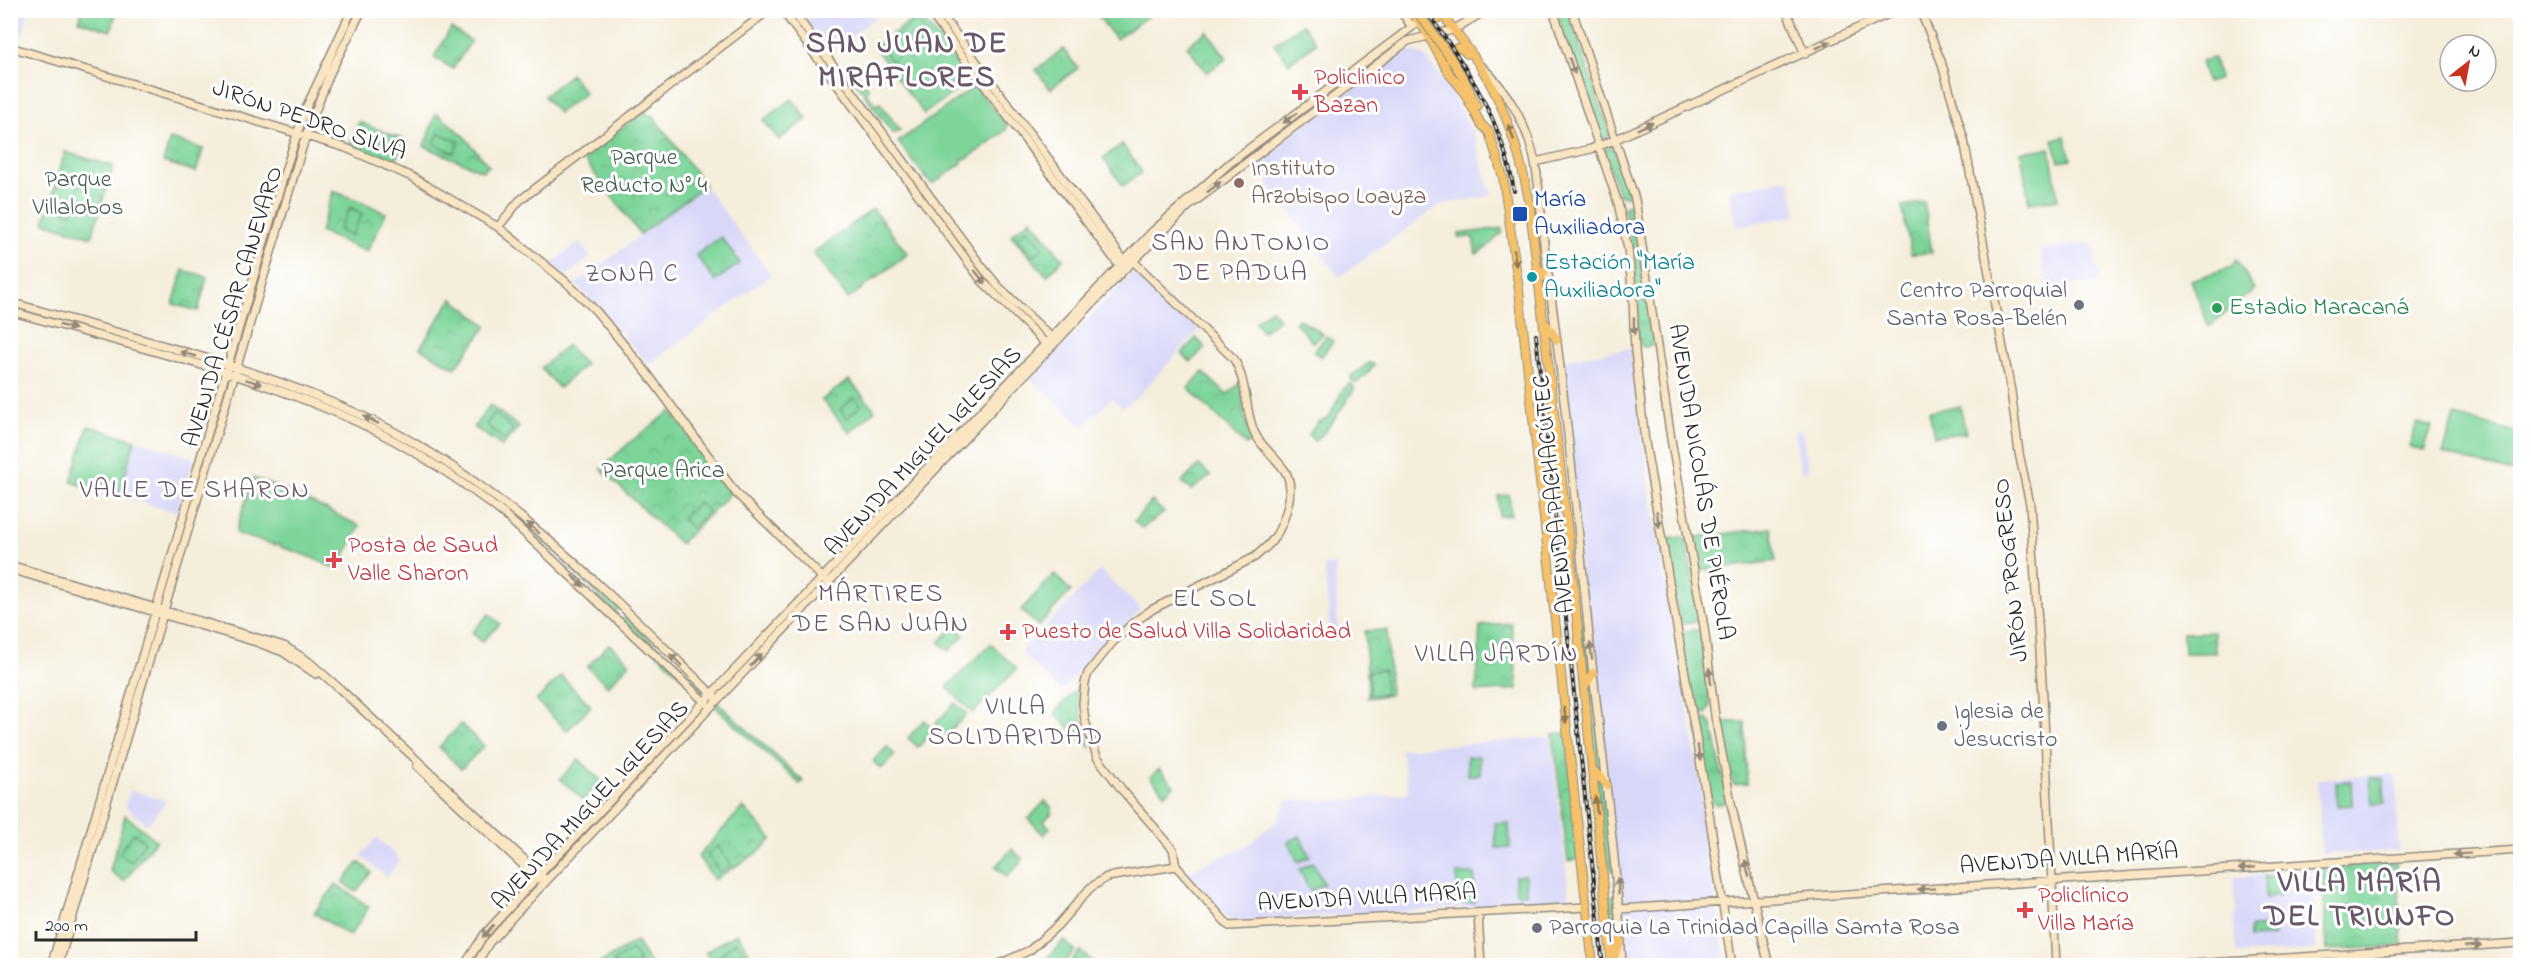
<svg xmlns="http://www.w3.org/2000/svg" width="2531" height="976" font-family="'Indie Flower',sans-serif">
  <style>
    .built { fill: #d8d7f8 }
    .grass { fill: url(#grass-tufts); stroke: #538062; stroke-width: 1.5 }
    .park { fill: url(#park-crowns); stroke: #538062; stroke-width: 1.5 }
    .garden { fill: url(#garden-furrows); stroke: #538062; stroke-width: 1.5 }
    .pitch { fill: #7bd499; stroke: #538062; stroke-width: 1.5 }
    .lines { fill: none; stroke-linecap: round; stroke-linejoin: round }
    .secondary-casing { stroke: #908c83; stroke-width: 10 }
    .primary-casing { stroke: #908c83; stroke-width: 10 }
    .secondary { stroke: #fbe6c4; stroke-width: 7 }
    .primary { stroke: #f5c16b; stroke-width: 8 }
    .rail-casing { stroke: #2b2b2b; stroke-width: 4 }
    .rail { stroke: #fff; stroke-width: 1.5; stroke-dasharray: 4.5; stroke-linecap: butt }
    .primary-bridge-casing { stroke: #908c83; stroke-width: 10; stroke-linecap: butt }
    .primary-bridge { stroke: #f5c16b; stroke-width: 8 }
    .oneway { fill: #938878 }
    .oneway2 { fill: #90764b }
    .health-dot { fill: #e0444e; stroke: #fff; stroke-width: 2 }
    .education-dot { fill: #8d6e63; stroke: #fff; stroke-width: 2 }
    .transit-dot { fill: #1a4fb4; stroke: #fff; stroke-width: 2 }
    .culture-dot { fill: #0f9aa8; stroke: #fff; stroke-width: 2 }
    .worship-dot { fill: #6b7280; stroke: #fff; stroke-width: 2 }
    .leisure-dot { fill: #2e9e5b; stroke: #fff; stroke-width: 2 }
    .labels { text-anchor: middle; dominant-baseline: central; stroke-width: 6; stroke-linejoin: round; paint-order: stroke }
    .health-label { font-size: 24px; fill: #be3a42; stroke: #fff; text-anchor: start }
    .street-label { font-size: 24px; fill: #2b2b2b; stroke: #fff }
    .park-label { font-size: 24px; fill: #435e4c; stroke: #fff }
    .education-label { font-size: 24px; fill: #785e54; stroke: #fff; text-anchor: start }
    .transit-label { font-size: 24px; fill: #164399; stroke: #fff; text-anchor: start }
    .culture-label { font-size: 24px; fill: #0d838f; stroke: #fff; text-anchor: start }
    .worship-label { font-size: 24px; fill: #5b616d; stroke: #fff; text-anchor: start }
    .leisure-label { font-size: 24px; fill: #27864d; stroke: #fff; text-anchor: start }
    .neighbourhood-label { font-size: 26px; letter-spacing: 1.5px; fill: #695869; stroke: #fff }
    .district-label { font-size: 30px; font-weight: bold; letter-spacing: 1.5px; fill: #695869; stroke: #fff }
  </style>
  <defs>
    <pattern id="grass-tufts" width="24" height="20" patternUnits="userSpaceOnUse" patternTransform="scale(1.5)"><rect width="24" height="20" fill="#7bd499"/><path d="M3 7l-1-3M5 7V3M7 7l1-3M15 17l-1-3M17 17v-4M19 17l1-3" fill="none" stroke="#6ab684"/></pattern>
    <pattern id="park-crowns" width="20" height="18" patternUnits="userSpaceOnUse" patternTransform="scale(1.5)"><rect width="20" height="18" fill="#7bd499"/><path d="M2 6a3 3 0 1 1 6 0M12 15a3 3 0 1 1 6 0" fill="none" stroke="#6ab684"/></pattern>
    <pattern id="garden-furrows" width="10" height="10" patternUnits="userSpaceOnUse" patternTransform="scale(1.5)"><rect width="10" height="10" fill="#7bd499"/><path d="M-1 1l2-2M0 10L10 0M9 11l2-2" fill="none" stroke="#6ab684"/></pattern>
  </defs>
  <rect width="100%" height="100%" fill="#fff"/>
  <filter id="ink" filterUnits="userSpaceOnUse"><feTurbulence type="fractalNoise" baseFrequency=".0167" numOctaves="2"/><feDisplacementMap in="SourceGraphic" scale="12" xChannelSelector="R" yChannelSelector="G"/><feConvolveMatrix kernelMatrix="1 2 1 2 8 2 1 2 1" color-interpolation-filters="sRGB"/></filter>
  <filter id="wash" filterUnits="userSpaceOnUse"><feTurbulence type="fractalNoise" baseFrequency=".008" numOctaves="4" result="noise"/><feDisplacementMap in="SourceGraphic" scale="24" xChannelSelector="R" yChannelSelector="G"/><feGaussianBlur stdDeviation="1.35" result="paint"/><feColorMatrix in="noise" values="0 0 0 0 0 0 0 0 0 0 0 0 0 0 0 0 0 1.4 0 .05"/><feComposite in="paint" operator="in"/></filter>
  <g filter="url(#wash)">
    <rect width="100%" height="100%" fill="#f5eedb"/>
    <path class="built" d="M10 11H29L19 46 11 44Z
      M798 11H884L829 53Z
      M1412 51 1424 56 1451 91 1473 133 1491 193 1490 196 1440 205 1341 276 1337 275 1255 165 1256 160 1400 54Z
      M1786 179 1790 181 1797 215 1736 227 1729 191Z
      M705 186 771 275 648 365 624 336 625 332 622 330 619 331 576 284Z
      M579 242 591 257 566 276 551 264Z
      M2092 243 2099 278 2097 282 2048 289 2047 275 2044 273 2040 250Z
      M1136 269 1199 330 1138 396 1122 408 1112 398 1083 427 1031 378Z
      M1631 348 1651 499 1703 799 1725 965H1624L1557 361Z
      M1802 430 1809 471 1801 472 1794 431Z
      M135 440 194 458 178 513 119 496Z
      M1335 564 1338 628H1330L1324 565Z
      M1100 570 1139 607V611L1062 690H1059L1023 654 1022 651Z
      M1551 737 1570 902 1230 921 1186 872 1246 846 1277 821 1287 800 1334 801 1409 793 1400 749Z
      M2393 774 2396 777 2399 849 2397 851 2322 854 2317 782 2321 779Z
      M130 790 167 801 147 825 125 806Z
      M377 837 400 860 387 877 361 856Z
      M2311 872 2316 950 2236 954 2234 919 2236 912 2233 877Z"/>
    <path class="grass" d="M1556 11H1568L1609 130 1610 134 1607 138 1604 139 1598 134Z
      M850 64 869 89 866 92 876 105 880 103 900 130 893 134 845 68Z
      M1609 146 1614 149 1629 190 1628 196 1619 195 1604 151Z
      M1626 205H1631L1633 209 1646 288 1643 293 1636 290 1632 248 1624 209Z
      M1502 228V233L1485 249 1476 254 1473 237 1459 238V234Z
      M1642 299 1648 301 1654 340 1652 346 1642 347 1638 339 1637 303Z
      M513 513 619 609 615 613 560 559 510 517Z
      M1681 537 1685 538 1687 543 1700 618 1695 622 1684 624 1679 620 1666 543 1669 539Z
      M625 616 708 693 704 697 622 620Z
      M1579 623H1585L1614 871 1611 870 1603 842Z
      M1697 630 1703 635 1710 707 1707 713 1703 715 1696 713 1694 705 1682 636 1686 631Z
      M718 703 803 781 800 784 715 707Z
      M1707 719 1712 724 1727 796 1724 803 1717 805 1711 801 1697 728 1700 721Z
      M1610 896H1616L1619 965H1614Z"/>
    <path class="park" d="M82 11H117L111 31 79 21Z
      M1094 11H1155L1116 39Z
      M920 14 969 81 924 114 874 47Z
      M1302 24 1316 43 1289 63 1274 44Z
      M451 28 471 41 453 69 434 57Z
      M1207 31 1227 58 1207 73 1187 46Z
      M1063 49 1078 68 1050 89 1036 70Z
      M571 74 585 93 558 113 544 96Z
      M792 99 807 119 779 140 763 120Z
      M645 111 647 115H652L705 185 640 234 582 157 586 154 589 157 593 149Z
      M438 114 463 135 489 166 482 171 424 146 435 116Z
      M359 122 404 140 394 165 349 146Z
      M170 139 203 149 196 172 163 162Z
      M1122 144 1142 172 1123 186 1103 158Z
      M65 152 113 166 92 237 44 222Z
      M333 191 360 201 386 213 367 252 320 232Z
      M1924 202 1932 253 1911 254 1902 206Z
      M873 209 908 254 848 299 813 253Z
      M1031 219 1063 259 1047 276 1011 235Z
      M183 270 207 277 198 311 173 304Z
      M452 298 487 326 455 368 420 348Z
      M1299 319 1323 334 1313 343 1295 322Z
      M1326 336 1333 341 1321 357 1314 352Z
      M567 345 585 365 559 388 541 368Z
      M1203 372 1227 395 1241 382 1244 414 1252 439 1246 445 1188 388Z
      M849 380 875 410 850 433 822 400Z
      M490 405 519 427 502 446 474 427Z
      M1960 406 1966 433 1934 436 1929 411Z
      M671 411 731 493 680 544 601 469 630 442Z
      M88 426 135 440 119 496 71 482Z
      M1199 465 1211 476 1191 490 1182 482Z
      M1152 501 1164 513 1142 528 1134 521Z
      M1771 528 1776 561 1701 571 1696 537Z
      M1511 623 1518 689 1476 692 1480 626Z
      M1387 630 1390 695 1368 698 1365 631Z
      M2214 632 2215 653H2184L2183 633Z
      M609 644 630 663 608 686 587 667Z
      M561 676 591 706 567 731 536 701Z
      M1083 681 1079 707 1090 747 1056 715V711Z
      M1720 722H1745L1747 784 1733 785Z
      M461 724 484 746 461 769 439 747Z
      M1566 733 1579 859 1568 861 1553 734Z
      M579 759 601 781 583 800 560 779Z
      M1045 801 1052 808V813L1044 821 1050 828 1044 835 1028 819Z
      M743 807 772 839 760 851 714 880 698 856Z
      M125 815 156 840 124 881 110 871Z
      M1012 849 1023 860 1007 877 995 867Z
      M2397 863 2402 946 2327 950 2322 867Z
      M336 884 369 907 350 936 314 913Z
      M737 933 757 965H714L705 952Z
      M636 941 651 965 595 966Z"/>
    <path class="garden" d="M1369 363 1373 364 1374 366 1357 383 1352 381 1351 376Z
      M1350 383 1354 386V390L1326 431 1314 441 1309 434 1318 422 1329 417 1342 391Z"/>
    <path class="pitch" d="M917 20 927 34 891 61 881 47Z
      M2214 58 2219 79 2207 83 2201 61Z
      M975 86 1007 125 1006 130 968 158 962 159V163L934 183H930L898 142Z
      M439 133 459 142 454 153 434 144Z
      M2065 136 2071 159 2059 162 2053 139Z
      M2050 148 2058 199 2029 203 2021 152Z
      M60 176 80 182 71 213 50 207Z
      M350 208 362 214 351 236 339 230Z
      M1027 229 1043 247 1033 256 1017 238Z
      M721 237 740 263 715 281 696 255Z
      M2236 259 2254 289 2209 327 2191 280 2232 267Z
      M1271 309 1279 319 1262 332 1255 322Z
      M1196 338 1205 347 1191 362 1182 354Z
      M854 397 861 405 847 418 840 410Z
      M495 413 513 429 504 440 486 424Z
      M2454 416 2520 433V474L2443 454Z
      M2417 423 2432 427 2424 451 2409 447Z
      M253 478 290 492 360 526 340 565 334 568 308 556 281 547 279 544 275 545 237 534 236 531Z
      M1509 495 1511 515 1499 516 1498 496Z
      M698 502 708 511 692 528 682 519Z
      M1054 574 1071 591 1038 626 1021 610Z
      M489 614 500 624 482 642 472 632Z
      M955 626 964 635 949 651 939 642Z
      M991 644 1017 669 973 713 947 687Z
      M1384 670 1385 694 1370 695 1369 671Z
      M955 703 967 714 946 735 935 724Z
      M924 720 934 730 918 747 908 738Z
      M887 747 895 755 881 769 873 761Z
      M1479 756 1480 775H1468L1467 757Z
      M1159 769 1174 786 1165 794 1150 777Z
      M2370 778H2383L2385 803 2372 804Z
      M2351 781 2352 805 2337 806 2336 782Z
      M1495 823H1509L1510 848H1496Z
      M134 833 145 842 131 862 119 853Z
      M1300 836 1310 857 1298 862 1288 842Z
      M718 846 731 865 720 873 707 854Z
      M359 862 371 872 356 892 343 882Z
      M1313 862 1324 884 1310 891 1299 869Z
      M1457 874H1474L1475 903H1458Z
      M1525 875 1526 893H1516L1515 876Z
      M2277 875 2279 897 2265 898 2264 876Z
      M2273 926 2274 936 2250 938V927Z
      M1064 940 1075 951 1062 965H1054L1047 958Z
      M735 942 745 953 731 965H724L717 959Z
      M632 950 640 962 635 965H615L613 962Z
      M1081 951 1096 965H1067Z"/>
  </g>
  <g filter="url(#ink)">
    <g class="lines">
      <g class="secondary-casing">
        <path id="secondary" d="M782 10 982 281 1046 344
          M792 10 983 268 998 286 1054 340
          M928 10 1121 268
          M938 10 1126 263
          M1400 10 1412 27
          M1553 10 1618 203 1628 249 1633 299 1635 351 1645 442 1709 813 1732 966
          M1572 10 1635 199 1671 439 1704 627 1715 716 1732 808 1769 966
          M1786 10 1805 54
          M1920 10 1941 61 1964 140 2011 391 2019 453 2030 504 2043 696 2056 966
          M10 47 346 148 412 177 498 227 566 282 596 311 647 373 736 493 824 579
          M1482 67C1508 90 1529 129 1535 163 1541 194 1541 227 1546 259 1563 381 1576 503 1588 626 1599 739 1617 851 1622 966
          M1535 162 1591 149 1614 140 1897 10
          M498 227 519 201 769 10
          M1130 258 1234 359C1246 380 1245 404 1252 426 1257 444 1275 456 1285 471 1297 490 1284 525 1272 541 1267 547 1260 552 1255 557L1153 609 1134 622 1112 643 1088 673 1085 683 1083 704 1085 721 1097 757 1123 791 1173 849 1176 866
          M10 302C132 338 258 366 373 421 505 485 610 595 714 696
          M10 311C119 343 232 368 337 413 397 438 453 474 504 514L707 704
          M10 565 284 646 308 661 340 689 543 877
          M13 570 256 642 283 652 316 674
          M417 766 538 879
          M1176 866 1229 926 1587 907
          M1620 909 2520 850
          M1478 913 1481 966
          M51 966 285 171 305 110 352 10
          M58 966 306 135 330 73 362 10
          M464 966 484 935 540 874 1153 231 1231 162 1412 27 1421 17
          M475 966 489 943 516 913 1123 271 1189 206 1408 41 1453 30 1487 10
          M995 966 1030 950 1058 925 1090 888 1107 877 1176 866
          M2163 966 2520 943"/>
      </g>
      <g class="primary-casing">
        <path id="primary" d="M1411 10 1428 35 1450 75 1462 89 1481 124 1489 132 1503 177 1519 290 1593 966
          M1439 10C1453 29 1468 47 1480 66 1506 107 1520 153 1529 200L1569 542 1612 966
          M1422 15 1432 11 1439 18
          M1450 57 1464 79 1477 107
          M1444 60 1457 48H1461L1467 54
          M1541 278 1547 266
          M1546 324 1557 340
          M1584 687 1593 673
          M1593 770 1607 785
          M1613 958 1621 941"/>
      </g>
      <use href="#secondary" class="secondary"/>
      <use href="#primary" class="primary"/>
      <g class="rail-casing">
        <path id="rail" d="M1425 10C1466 65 1503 122 1514 191
          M1536 335 1603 966"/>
      </g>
      <use href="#rail" class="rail"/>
      <g class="primary-bridge-casing">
        <path id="primary-bridge" d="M1416 10 1450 57"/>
      </g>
      <use href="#primary-bridge" class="primary-bridge"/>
    </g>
    <defs><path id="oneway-solid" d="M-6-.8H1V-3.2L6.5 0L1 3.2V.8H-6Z" transform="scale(1.5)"/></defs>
    <g class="oneway">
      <use href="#oneway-solid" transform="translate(1823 45) rotate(-26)"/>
      <use href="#oneway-solid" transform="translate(1572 66) rotate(71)"/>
      <use href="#oneway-solid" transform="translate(1290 118) rotate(143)"/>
      <use href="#oneway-solid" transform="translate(1645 126) rotate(-24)"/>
      <use href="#oneway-solid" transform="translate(1214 187) rotate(-38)"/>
      <use href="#oneway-solid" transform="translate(980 277) rotate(52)"/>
      <use href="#oneway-solid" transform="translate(1634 326) rotate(89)"/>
      <use href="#oneway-solid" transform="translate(67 327) rotate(16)"/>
      <use href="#oneway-solid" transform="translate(188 354) rotate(-163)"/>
      <use href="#oneway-solid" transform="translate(254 382) rotate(18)"/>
      <use href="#oneway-solid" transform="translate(371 420) rotate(-154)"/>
      <use href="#oneway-solid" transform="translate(1658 519) rotate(81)"/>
      <use href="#oneway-solid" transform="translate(533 528) rotate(-140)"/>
      <use href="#oneway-solid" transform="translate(578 581) rotate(43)"/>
      <use href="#oneway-solid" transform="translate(1591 651) rotate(-96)"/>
      <use href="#oneway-solid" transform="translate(676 660) rotate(-136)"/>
      <use href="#oneway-solid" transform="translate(756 660) rotate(-47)"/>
      <use href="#oneway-solid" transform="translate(1710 676) rotate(-97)"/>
      <use href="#oneway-solid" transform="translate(1699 753) rotate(80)"/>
      <use href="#oneway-solid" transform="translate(2462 854) rotate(176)"/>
      <use href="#oneway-solid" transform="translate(1747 868) rotate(-104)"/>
      <use href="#oneway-solid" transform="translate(2247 868) rotate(176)"/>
      <use href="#oneway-solid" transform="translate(1618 886) rotate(-94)"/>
      <use href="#oneway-solid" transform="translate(1926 889) rotate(176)"/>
      <use href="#oneway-solid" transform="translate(488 931) rotate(131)"/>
      <use href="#oneway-solid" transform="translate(2473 946) rotate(-4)"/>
    </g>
    <g class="oneway2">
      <use href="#oneway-solid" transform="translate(1511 132) rotate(-109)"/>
      <use href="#oneway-solid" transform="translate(1515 258) rotate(83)"/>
      <use href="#oneway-solid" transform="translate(1565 715) rotate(83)"/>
      <use href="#oneway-solid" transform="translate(1596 805) rotate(-96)"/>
    </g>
  </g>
  <g class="health-dot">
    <path d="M1297 83h6v6h6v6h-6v6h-6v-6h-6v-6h6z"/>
    <path d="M331 551h6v6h6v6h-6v6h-6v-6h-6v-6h6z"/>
    <path d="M1005 623h6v6h6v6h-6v6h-6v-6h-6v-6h6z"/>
    <path d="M2022 901h6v6h6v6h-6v6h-6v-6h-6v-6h6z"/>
  </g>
  <circle class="education-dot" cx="1239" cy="183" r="6"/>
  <rect class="transit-dot" x="1512" y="206" width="16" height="16" rx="3"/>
  <circle class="culture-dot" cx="1532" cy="277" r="6"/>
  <g class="worship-dot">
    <circle cx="2079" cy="305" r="6"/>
    <circle cx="1942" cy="726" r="6"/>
    <circle cx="1537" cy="928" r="6"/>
  </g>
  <circle class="leisure-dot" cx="2217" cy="308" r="6"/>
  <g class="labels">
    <g class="health-label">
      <text x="1314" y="78">Policlinico<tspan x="1314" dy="28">Bazan</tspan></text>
      <text x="348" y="546">Posta de Saud<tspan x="348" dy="28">Valle Sharon</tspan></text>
      <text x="1022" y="632">Puesto de Salud Villa Solidaridad</text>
      <text x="2038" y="896">Policlínico<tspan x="2038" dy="28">Villa María</tspan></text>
    </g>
    <g class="street-label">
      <text transform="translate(309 121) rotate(19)">JIRÓN PEDRO SILVA</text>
      <text transform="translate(234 307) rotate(-73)">AVENIDA CÉSAR CANEVARO</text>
      <text transform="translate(924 452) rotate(-47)">AVENIDA MIGUEL IGLESIAS</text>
      <text transform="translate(1700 482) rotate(81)">AVENIDA NICOLÁS DE PIÉROLA</text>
      <text transform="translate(1555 494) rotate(-96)">AVENIDA PACHACÚTEC</text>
      <text transform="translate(2012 570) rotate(-96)">JIRÓN PROGRESO</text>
      <text transform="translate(591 806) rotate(-47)">AVENIDA MIGUEL IGLESIAS</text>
      <text transform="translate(2069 860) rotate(-4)">AVENIDA VILLA MARÍA</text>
      <text transform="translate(1367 899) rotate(-3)">AVENIDA VILLA MARÍA</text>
    </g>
    <g class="park-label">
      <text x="644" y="158">Parque<tspan x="644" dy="28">Reducto N° 4</tspan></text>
      <text x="78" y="180">Parque<tspan x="78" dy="28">Villalobos</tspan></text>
      <text x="663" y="471">Parque Arica</text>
    </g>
    <g class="education-label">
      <text x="1251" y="169">Instituto<tspan x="1251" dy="28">Arzobispo Loayza</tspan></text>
    </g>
    <g class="transit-label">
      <text x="1534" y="200">María<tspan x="1534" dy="28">Auxiliadora</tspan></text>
    </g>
    <g class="culture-label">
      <text x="1544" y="263">Estación "María<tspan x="1544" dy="28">Auxiliadora"</tspan></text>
    </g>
    <g class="worship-label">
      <text x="2067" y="291" text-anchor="end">Centro Parroquial<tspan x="2067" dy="28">Santa Rosa-Belén</tspan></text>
      <text x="1954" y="712">Iglesia de<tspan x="1954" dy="28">Jesucristo</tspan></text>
      <text x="1549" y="928">Parroquia La Trinidad Capilla Samta Rosa</text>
    </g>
    <g class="leisure-label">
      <text x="2229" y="308">Estadio Maracaná</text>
    </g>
    <g class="neighbourhood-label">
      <text x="1241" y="244">SAN ANTONIO<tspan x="1241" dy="30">DE PADUA</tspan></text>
      <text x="632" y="275">ZONA C</text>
      <text x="195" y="491">VALLE DE SHARON</text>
      <text x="881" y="595">MÁRTIRES<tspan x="881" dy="30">DE SAN JUAN</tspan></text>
      <text x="1215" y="600">EL SOL</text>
      <text x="1497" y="655">VILLA JARDÍN</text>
      <text x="1016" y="708">VILLA<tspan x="1016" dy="30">SOLIDARIDAD</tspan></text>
    </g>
    <g class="district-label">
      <text x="907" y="45">SAN JUAN DE<tspan x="907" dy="34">MIRAFLORES</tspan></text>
      <text x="2360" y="884">VILLA MARÍA<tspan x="2360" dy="34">DEL TRIUNFO</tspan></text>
    </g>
  </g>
  <rect width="2531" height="976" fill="none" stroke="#fff" stroke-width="36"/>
  <g transform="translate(2468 63) rotate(31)"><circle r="28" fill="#ffffff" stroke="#aaaaaa" stroke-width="1.5"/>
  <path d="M0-4.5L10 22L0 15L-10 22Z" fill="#c8321e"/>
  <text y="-9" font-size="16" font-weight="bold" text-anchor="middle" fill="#2b2b2b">N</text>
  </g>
  <path d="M36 931v9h160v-9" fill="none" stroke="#2b2b2b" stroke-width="3"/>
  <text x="45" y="931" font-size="18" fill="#2b2b2b" stroke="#ffffff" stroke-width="4.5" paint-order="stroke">200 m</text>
</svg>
